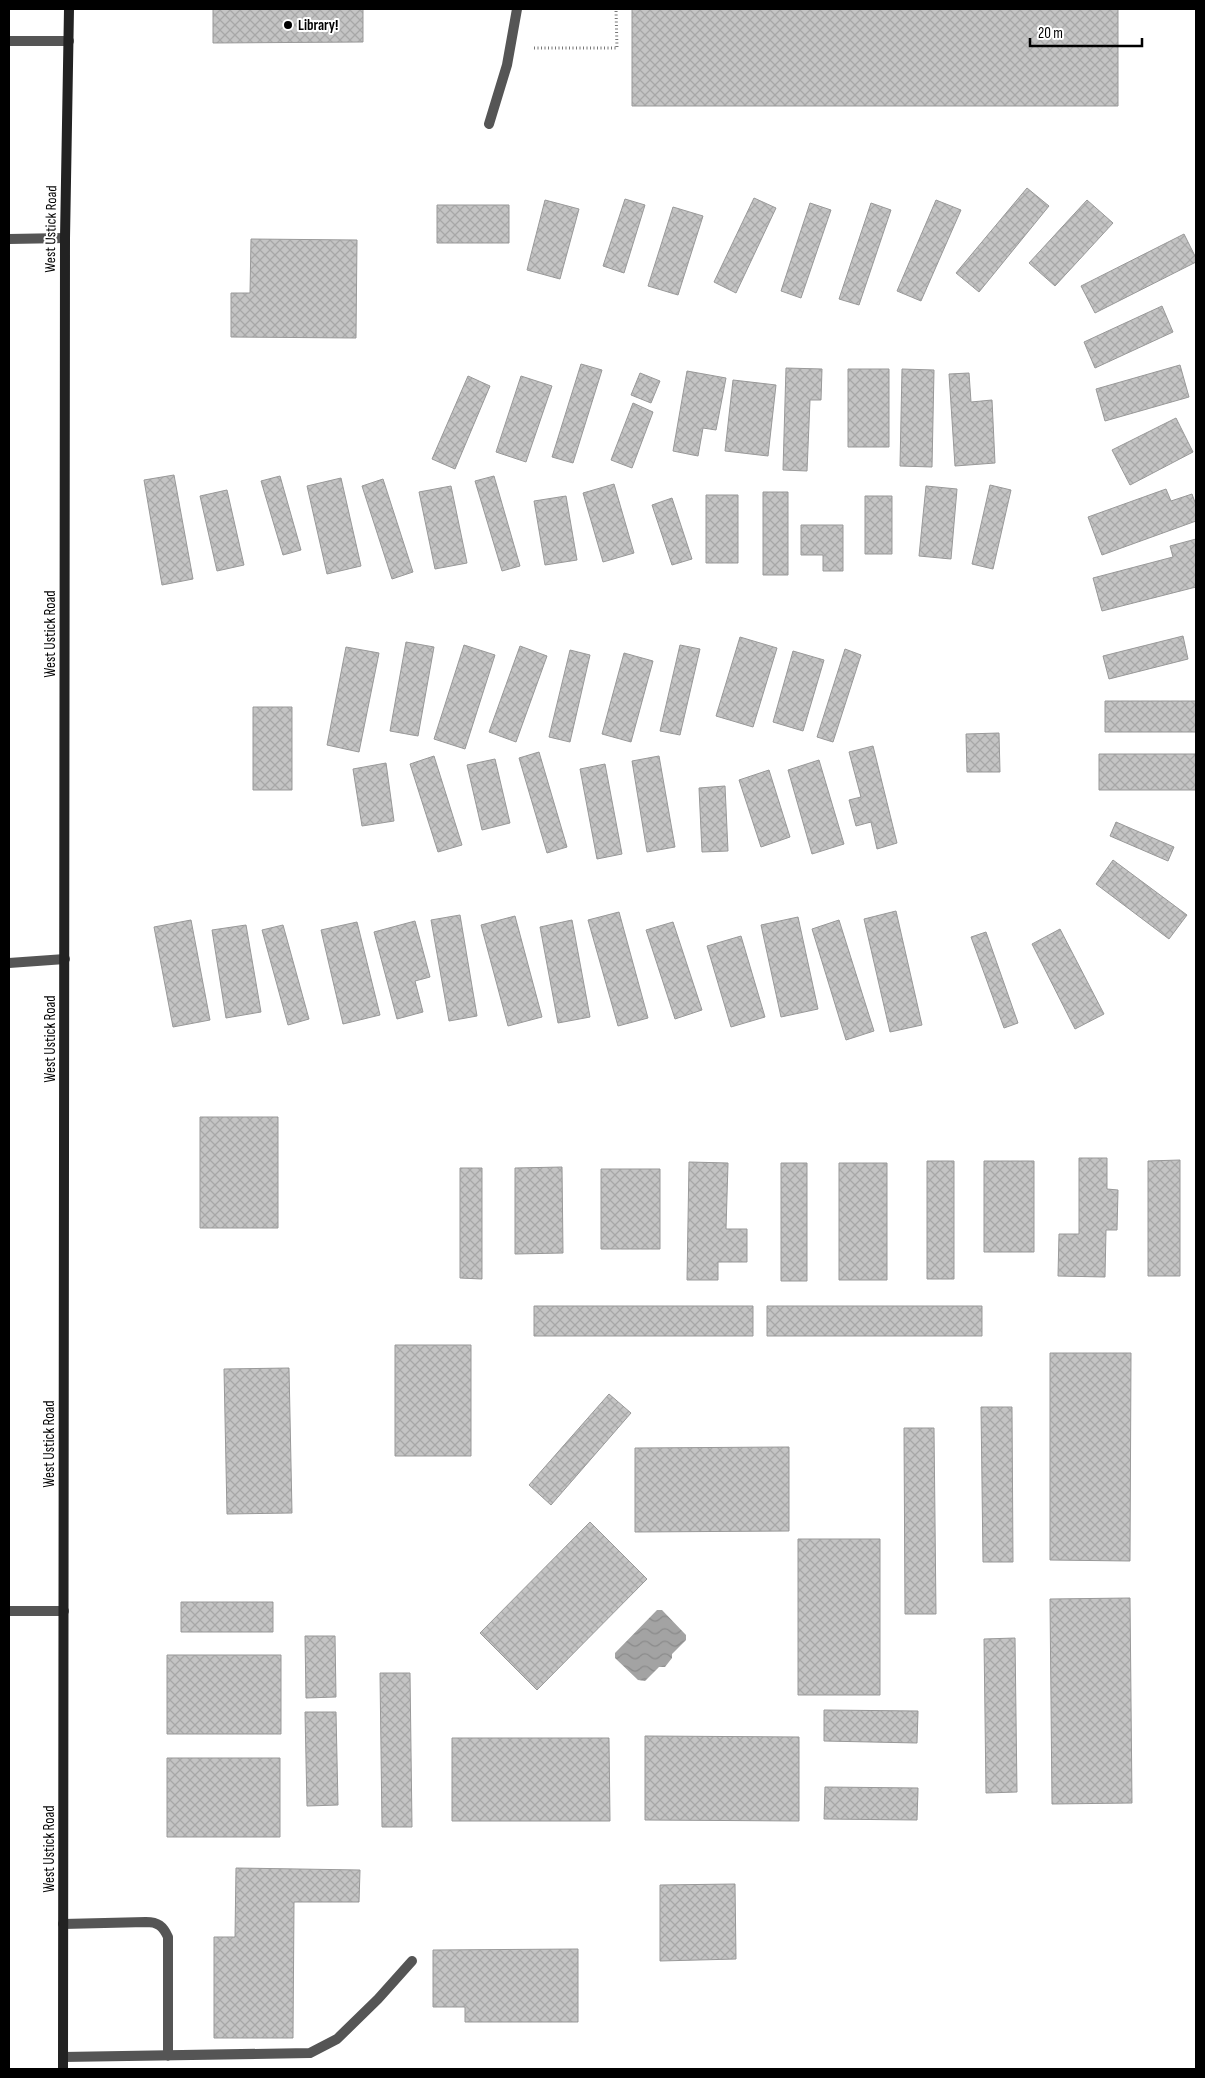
<svg xmlns="http://www.w3.org/2000/svg" width="1205" height="2078" font-family="'Sofia Sans Condensed',sans-serif">
  <style>
    .water { fill: url(#water-waves) }
    .building { fill: url(#building-cross-hatch); stroke: #999 }
    .lines { fill: none; stroke-linecap: round; stroke-linejoin: round }
    .path { stroke: #777; stroke-width: 3; stroke-dasharray: 1 2.5; stroke-linecap: butt }
    .lane { stroke: #555; stroke-width: 10 }
    .secondary { stroke: #222; stroke-width: 10 }
    .poi-dot { fill: #000; stroke: #fff; stroke-width: 2 }
    .labels { text-anchor: middle; dominant-baseline: central; stroke-width: 4; stroke-linejoin: round; paint-order: stroke }
    .poi-label { font-size: 15px; font-weight: bold; fill: #000; stroke: #fff; text-anchor: start }
    .street-label { font-size: 15px; fill: #000; stroke: #fff }
  </style>
  <defs>
    <pattern id="water-waves" width="16" height="10" patternUnits="userSpaceOnUse" patternTransform="scale(1.25)"><rect width="16" height="10" fill="#a3a3a3"/><path d="M0 5q4-4 8 0t8 0" fill="none" stroke="#8b8b8b"/></pattern>
    <pattern id="building-cross-hatch" width="8" height="8" patternUnits="userSpaceOnUse" patternTransform="scale(1.25)"><rect width="8" height="8" fill="#c4c4c4"/><path d="M0 0l8 8M0 8l8-8" fill="none" stroke="#a7a7a7"/></pattern>
  </defs>
  <rect width="100%" height="100%" fill="#fff"/>
  <path class="water" d="M657 1610H662L686 1635V1640L672 1654V1658L665 1667H659L645 1681 638 1680 615 1658V1653Z"/>
  <path class="building" d="M213 9H363V42L213 43Z
    M632 9H1118V106H632Z
    M1027 188 1049 206 979 292 956 273Z
    M754 198 776 208 736 293 714 282Z
    M625 199 645 205 624 273 603 266Z
    M545 200 579 209 560 279 527 270Z
    M936 200 961 210 921 301 897 291Z
    M1087 200 1113 223 1055 286 1029 263Z
    M810 203 831 210 801 298 781 291Z
    M871 203 891 210 859 305 839 299Z
    M437 205H509V243H437Z
    M673 207 703 216 678 295 648 286Z
    M1184 234 1196 258V262L1095 313 1081 286Z
    M251 239 357 240 356 338 231 337V293H250Z
    M1162 306 1173 332 1095 368 1084 342Z
    M581 364 602 370 573 463 552 457Z
    M1180 365 1189 397 1105 421 1096 389Z
    M786 368 822 369 821 400H810L807 471 783 470Z
    M848 369H889V447H848Z
    M902 369 934 370 932 467 900 466Z
    M687 371 726 378 716 430 703 428 698 456 673 451Z
    M640 373 660 381 651 403 631 395Z
    M969 373 971 402 992 400 995 463 955 466 949 374Z
    M468 376 490 386 455 469 432 459Z
    M521 376 552 386 526 462 496 452Z
    M733 380 776 385 768 456 725 451Z
    M633 403 653 412 632 468 611 460Z
    M1176 418 1193 452 1130 485 1112 450Z
    M174 475 193 579 162 585 144 480Z
    M280 476 301 550 283 555 261 481Z
    M494 476 520 566 502 571 475 481Z
    M341 478 361 566 327 574 307 486Z
    M383 479 413 572 392 579 362 486Z
    M614 484 634 553 603 562 583 493Z
    M990 485 1011 490 993 569 972 564Z
    M451 486 467 563 435 569 419 492Z
    M926 486 957 489 951 559 919 556Z
    M1166 489 1171 501 1192 494 1196 505V521L1102 555 1088 517Z
    M227 490 244 565 217 571 200 496Z
    M763 492H788V575H763Z
    M706 495H738V563H706Z
    M566 496 577 560 545 565 534 501Z
    M865 496H892V554H865Z
    M672 498 692 559 672 565 652 505Z
    M801 525H843V571H823V555H801Z
    M1196 539V587L1102 611 1093 578 1173 557 1170 546Z
    M1183 636 1188 659 1109 679 1103 656Z
    M740 637 777 648 753 727 716 716Z
    M406 642 434 647 418 736 390 731Z
    M464 645 495 655 465 749 434 739Z
    M680 645 700 649 680 735 660 731Z
    M520 646 547 656 516 742 489 732Z
    M346 647 379 653 359 752 327 745Z
    M845 649 861 655 833 742 817 737Z
    M570 650 590 655 570 742 549 737Z
    M793 651 824 660 803 731 773 722Z
    M624 653 653 661 631 742 602 734Z
    M1105 701H1196V732H1105Z
    M253 707H292V790H253Z
    M999 733 1000 772H967L966 734Z
    M873 746 897 843 877 849 871 822 856 826 849 800 861 797 849 752Z
    M539 752 567 847 547 853 519 758Z
    M1099 754H1196V790H1099Z
    M434 756 462 845 438 852 410 764Z
    M659 756 675 847 647 852 632 761Z
    M495 759 510 823 482 830 467 765Z
    M819 760 844 844 812 854 788 770Z
    M386 763 394 821 362 826 353 769Z
    M605 764 622 854 597 859 580 769Z
    M769 770 790 837 761 847 739 780Z
    M725 786 728 851 702 852 699 788Z
    M1116 822 1174 847 1168 861 1110 836Z
    M1113 860 1187 915 1169 939 1096 884Z
    M896 911 922 1025 890 1032 864 919Z
    M619 912 648 1018 618 1026 588 920Z
    M460 915 477 1016 449 1021 431 920Z
    M515 916 542 1017 508 1026 481 925Z
    M798 917 818 1009 781 1017 761 925Z
    M191 920 210 1020 173 1027 154 927Z
    M572 920 590 1017 558 1023 540 927Z
    M839 920 874 1031 846 1040 812 929Z
    M415 921 430 977 415 981 423 1012 397 1019 374 932Z
    M357 922 380 1015 343 1024 321 930Z
    M673 922 702 1010 675 1019 646 930Z
    M246 925 261 1012 226 1018 212 930Z
    M283 925 309 1019 288 1025 262 930Z
    M1060 929 1104 1014 1075 1029 1032 944Z
    M986 932 1018 1023 1004 1028 971 937Z
    M741 936 765 1017 731 1027 707 946Z
    M200 1117H278V1228H200Z
    M1079 1158H1107V1189L1118 1190 1117 1230H1106L1105 1277 1058 1276 1059 1234H1079Z
    M1180 1160V1276H1148V1161Z
    M927 1161H954V1279H927Z
    M984 1161H1034V1252H984Z
    M689 1162 728 1163 726 1229H747V1262H718V1280H687Z
    M781 1163H807V1281H781Z
    M839 1163H887V1280H839Z
    M562 1167 563 1253 515 1254V1168Z
    M460 1168H482V1279L460 1278Z
    M601 1169H660V1249H601Z
    M534 1306H753V1336H534Z
    M767 1306H982V1336H767Z
    M395 1345H471V1456H395Z
    M1050 1353H1131L1130 1561 1050 1560Z
    M289 1368 292 1513 227 1514 224 1369Z
    M609 1394 631 1413 551 1505 529 1485Z
    M981 1407H1012L1013 1562H983Z
    M904 1428H934L936 1614H905Z
    M789 1447V1531L635 1532V1448Z
    M590 1522 647 1579 537 1690 480 1633Z
    M798 1539H880V1695H798Z
    M1130 1598 1132 1803 1052 1804 1050 1599Z
    M181 1602H273V1632H181Z
    M305 1636H335L336 1697 306 1698Z
    M1015 1638 1017 1792 986 1793 984 1639Z
    M167 1655H281V1734H167Z
    M380 1673H410L412 1827H382Z
    M824 1710 918 1711 917 1743 824 1741Z
    M305 1712H336L338 1805 307 1806Z
    M645 1736 799 1737V1821L645 1820Z
    M452 1738H609L610 1821H452Z
    M167 1758H280V1837H167Z
    M825 1787 918 1788 917 1820 824 1819Z
    M236 1868 360 1870 359 1902H294L293 2038H214V1937H235Z
    M735 1884 736 1959 660 1961V1885Z
    M578 1949V2022H465V2007H433V1950Z"/>
  <g class="lines">
    <path class="path" d="M534 48H617L616 9"/>
    <path class="lane" d="M9 41H69
      M489 124 507 65 517 9
      M9 239 65 238
      M9 963 65 959
      M9 1611H64
      M63 1924 146 1922C158 1922 163 1926 168 1937V2056
      M63 2057 310 2053 337 2039 378 1999 412 1961"/>
    <path class="secondary" d="M63 2069 65 238 69 9"/>
  </g>
  <circle class="poi-dot" cx="288" cy="25" r="5"/>
  <g class="labels">
    <g class="poi-label">
      <text x="298" y="25">Library!</text>
    </g>
    <g class="street-label">
      <text transform="translate(51 229) rotate(-89)">West Ustick Road</text>
      <text transform="translate(50 634) rotate(-90)">West Ustick Road</text>
      <text transform="translate(50 1039) rotate(-90)">West Ustick Road</text>
      <text transform="translate(49 1444) rotate(-90)">West Ustick Road</text>
      <text transform="translate(49 1849) rotate(-90)">West Ustick Road</text>
    </g>
  </g>
  <rect width="1205" height="2078" fill="none" stroke="#000000" stroke-width="20"/>
  <path d="M1030 38v8h112v-8" fill="none" stroke="#000000" stroke-width="2.5"/>
  <text x="1038" y="38" font-size="15" fill="#000000" stroke="#ffffff" stroke-width="4" paint-order="stroke">20 m</text>
</svg>
